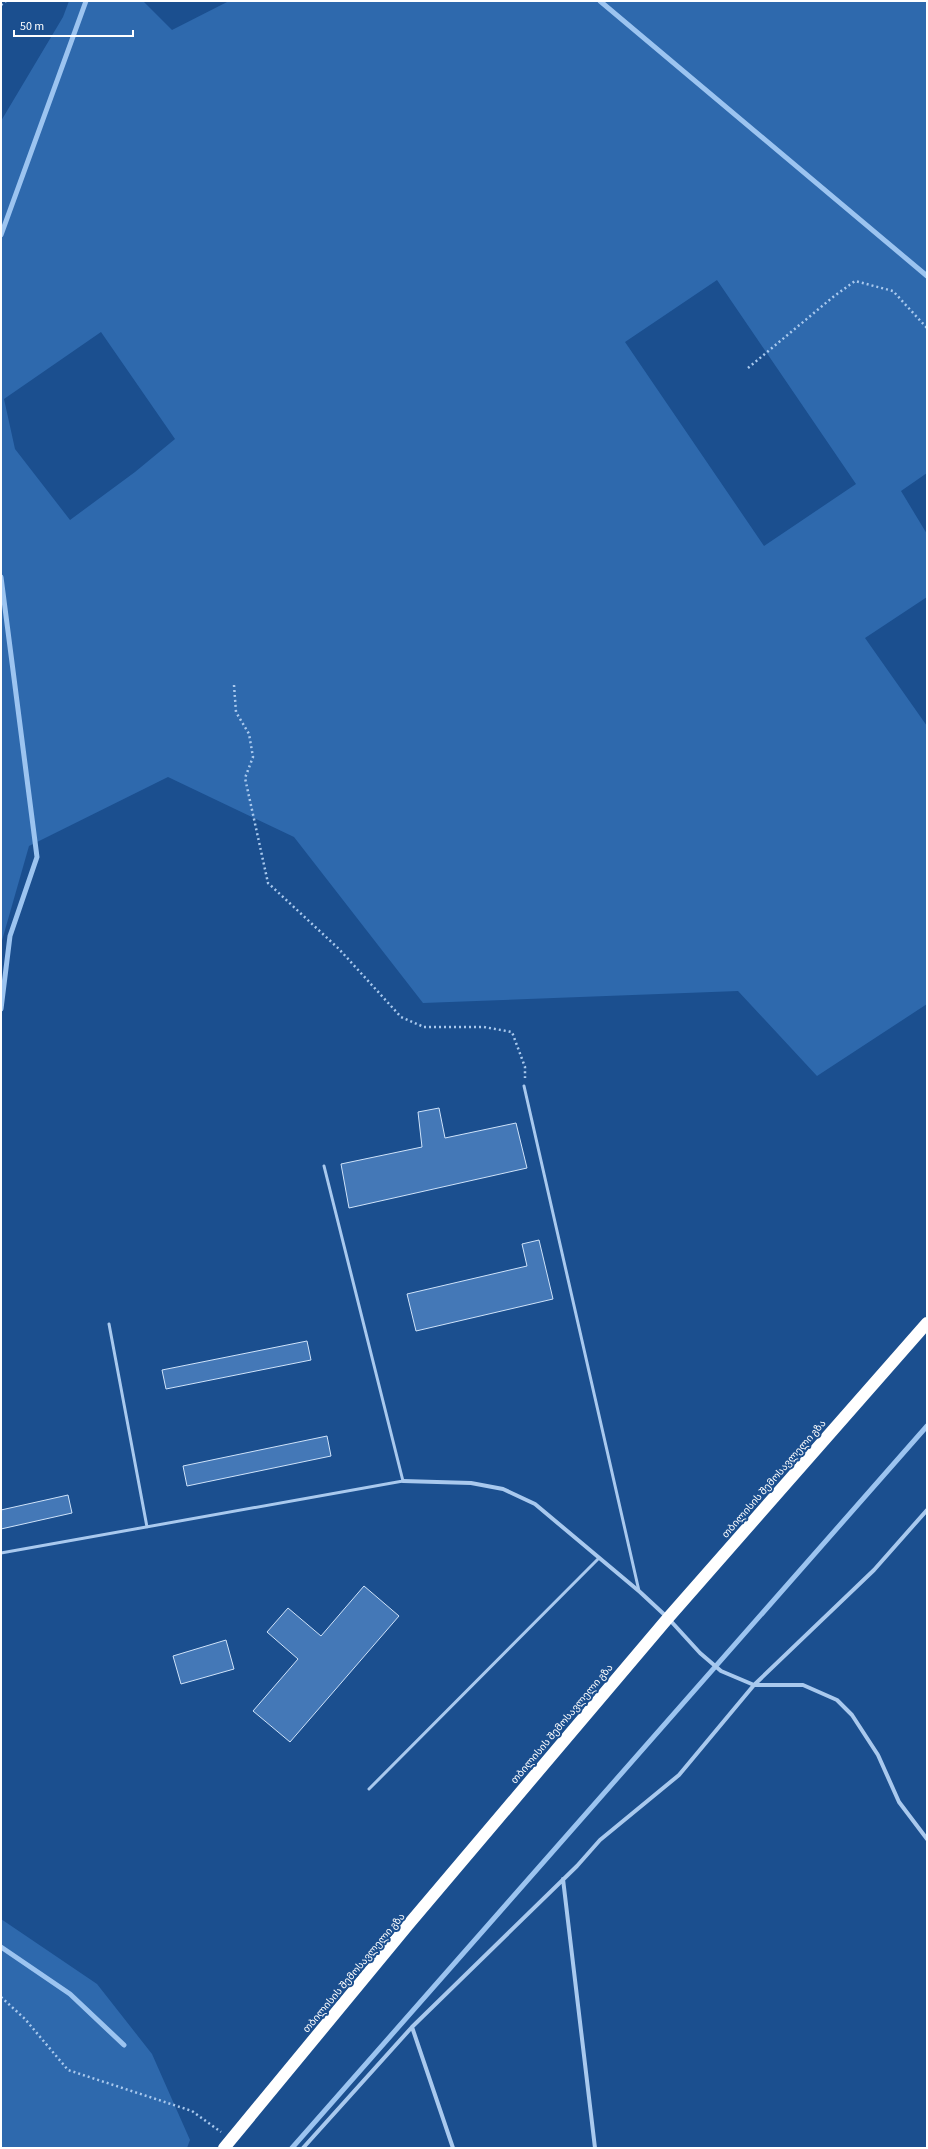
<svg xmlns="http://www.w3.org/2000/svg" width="928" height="2149" font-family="'Source Sans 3','Noto Sans Georgian',sans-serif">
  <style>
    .green { fill: #2e69ad; fill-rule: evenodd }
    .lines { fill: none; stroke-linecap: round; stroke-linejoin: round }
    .stream { stroke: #9cc4f0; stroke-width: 5 }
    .building { fill: #4478b7; stroke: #cfe3fa }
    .path { stroke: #a9c9ee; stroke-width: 2.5; stroke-dasharray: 2 3; stroke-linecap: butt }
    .lane { stroke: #a9c9ee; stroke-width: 3 }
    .street { stroke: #a9c9ee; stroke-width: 4 }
    .highway { stroke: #fff; stroke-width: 12 }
    .labels { text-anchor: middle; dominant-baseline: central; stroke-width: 4; stroke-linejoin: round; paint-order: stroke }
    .street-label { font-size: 10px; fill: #fff; stroke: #1b4f8f }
  </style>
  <rect width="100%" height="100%" fill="#1b4f8f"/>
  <path class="green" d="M69 1H143L172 30 229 1H927V473L901 491 927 534V597L865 638 927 726V1004L817 1076 738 991 423 1003 294 837 168 777 29 846 1 944V121L63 17ZM717 280 856 484 764 546 625 342ZM101 332 175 439 135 472 70 520 15 449 4 399Z
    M1 1919 97 1984 152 2054 190 2140 187 2148H1Z"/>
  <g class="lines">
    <path class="stream" d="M600 1 927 276
      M1 235 86 1
      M1 577 37 857 10 936 1 1009
      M1 1947 70 1994 124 2045
      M292 2148 927 1426"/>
  </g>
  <path class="building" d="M439 1108 445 1138 516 1123 527 1168 349 1208 341 1164 422 1147 418 1112Z
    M539 1240 553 1299 416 1331 407 1294 527 1266 522 1244Z
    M307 1341 311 1360 166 1389 162 1370Z
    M327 1436 331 1456 187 1486 183 1466Z
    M68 1495 72 1513 1 1529V1510Z
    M364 1586 399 1616 290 1742 253 1711 298 1659 267 1632 288 1608 321 1636Z
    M226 1640 234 1669 181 1684 173 1656Z"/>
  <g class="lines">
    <path class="path" d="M1 5 6 1
      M748 368 833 297 855 281 893 291 927 328
      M234 685 236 712 249 734 253 757 245 778 268 883 339 949 401 1017 424 1027H484L512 1032 525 1067V1078
      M1 1997 25 2019 68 2070 192 2111 221 2132"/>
    <path class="lane" d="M524 1086 639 1591
      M109 1324 147 1527
      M1 1553 403 1481 324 1166
      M369 1789 599 1558"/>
    <path class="street" d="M403 1481 471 1483 503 1489 535 1504 640 1592 668 1618 700 1653 721 1671 754 1685H803L837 1700 852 1715 878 1755 899 1802 927 1839
      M563 1879 595 2148
      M412 2027 453 2148
      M303 2148 412 2027 577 1866 600 1840 679 1775 754 1685 874 1570 927 1510"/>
    <path class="highway" d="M224 2148 408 1925 668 1618 927 1323"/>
  </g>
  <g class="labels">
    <g class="street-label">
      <text transform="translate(774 1479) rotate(-49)">თბილისის შემოსავლელი გზა</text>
      <text transform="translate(562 1724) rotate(-50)">თბილისის შემოსავლელი გზა</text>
      <text transform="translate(354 1973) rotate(-50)">თბილისის შემოსავლელი გზა</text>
    </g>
  </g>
  <rect width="928" height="2149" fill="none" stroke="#ffffff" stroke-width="4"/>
  <path d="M14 30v6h119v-6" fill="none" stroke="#ffffff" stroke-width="2"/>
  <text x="20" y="30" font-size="12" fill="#ffffff" stroke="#1b4f8f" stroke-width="3" paint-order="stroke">50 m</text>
</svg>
